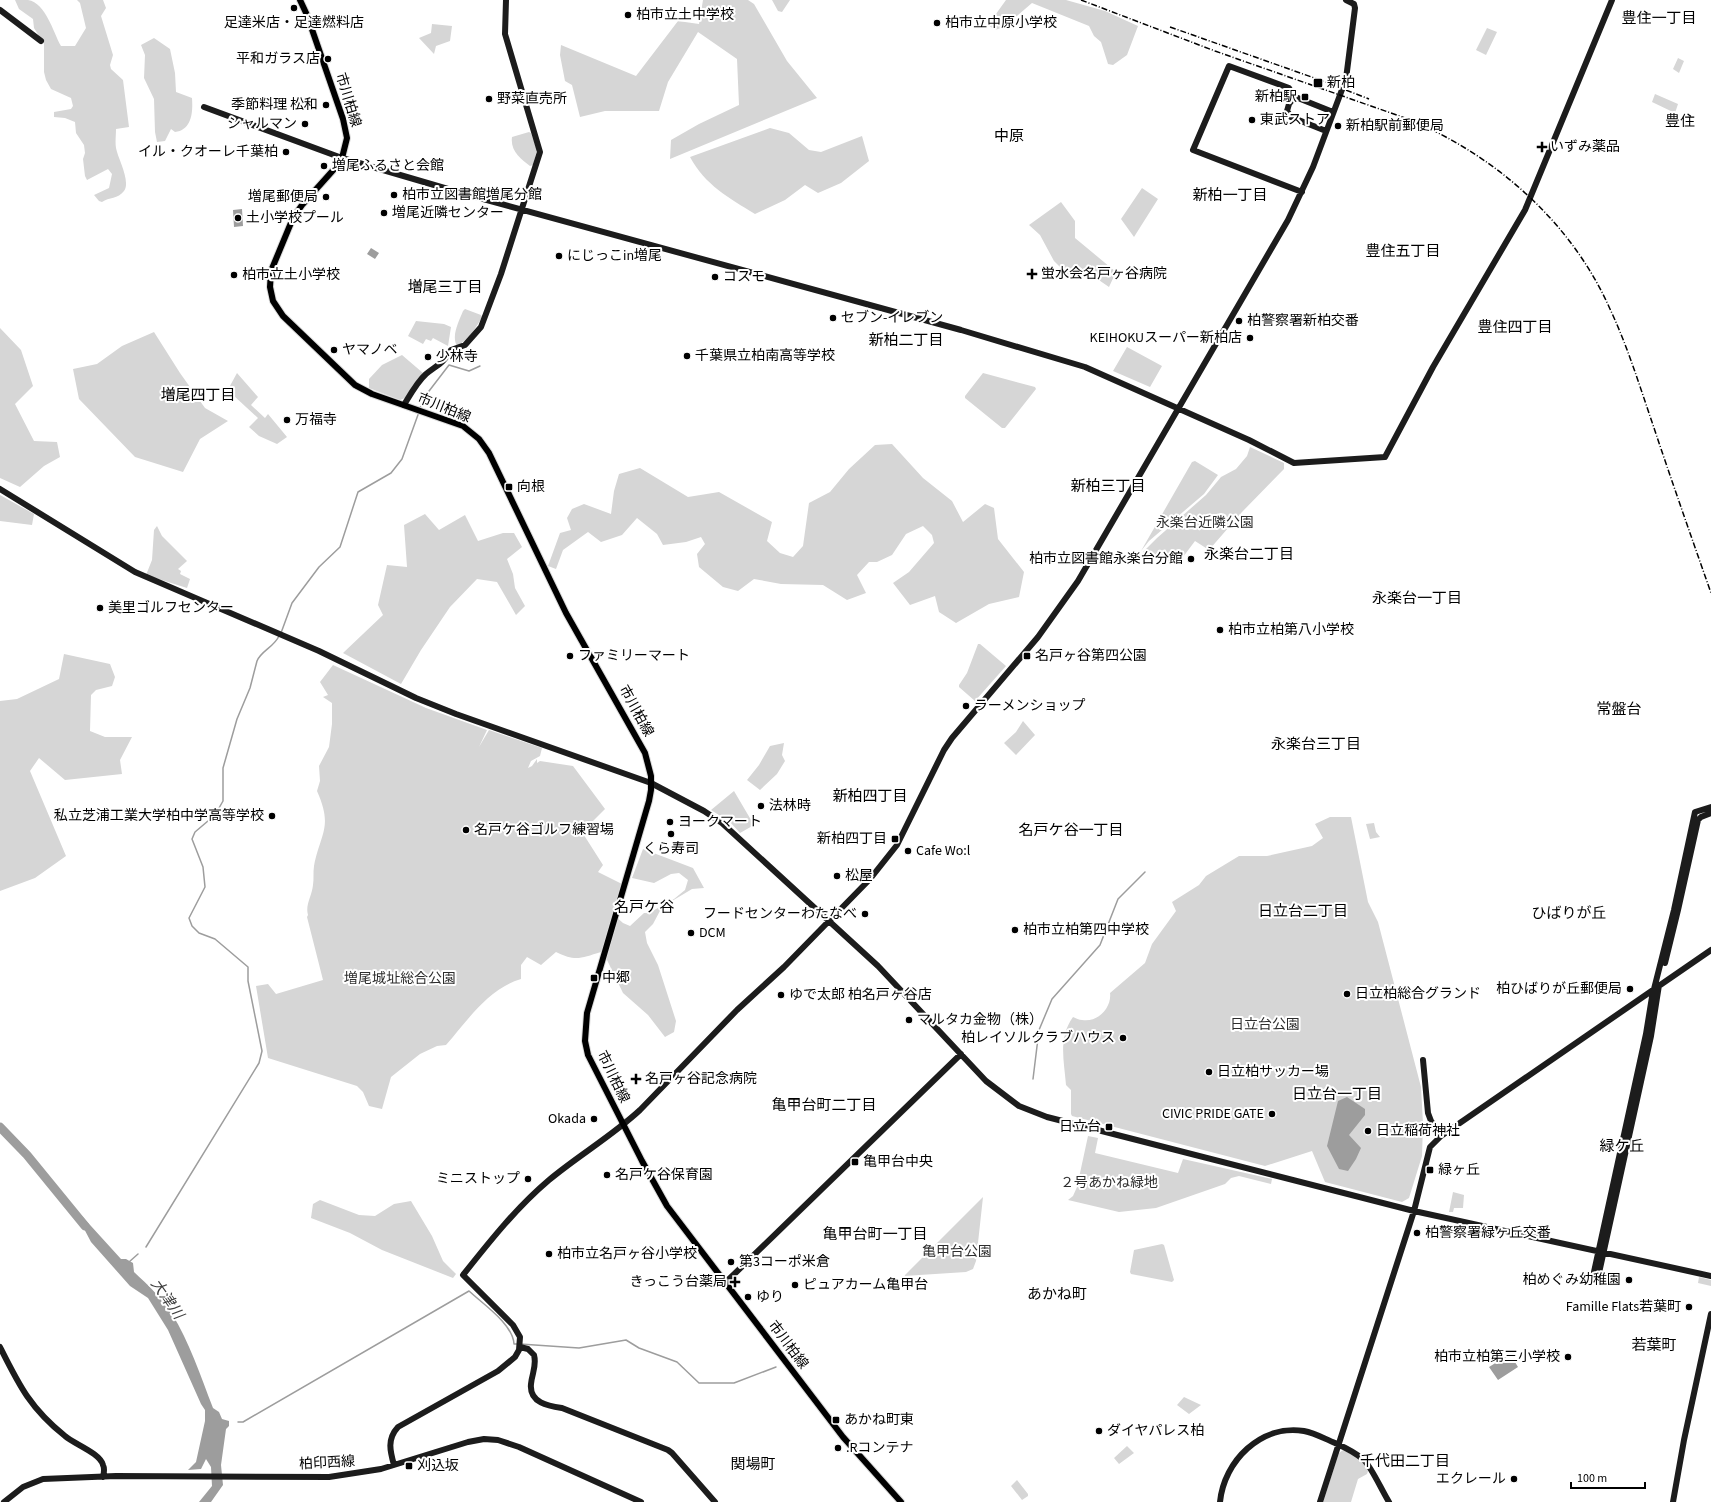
<svg xmlns="http://www.w3.org/2000/svg" width="1711" height="1502" font-family="'Source Sans 3','Noto Sans JP',sans-serif">
  <style>
    .green { fill: #d6d6d6 }
    .water { fill: #9d9d9d }
    .lines { fill: none; stroke-linecap: round; stroke-linejoin: round }
    .stream { stroke: #9d9d9d; stroke-width: 1.5 }
    .river { stroke: #9d9d9d; stroke-width: 9 }
    .primary-casing { stroke: #dbdbdb; stroke-width: 8 }
    .secondary { stroke: #1c1c1c; stroke-width: 6 }
    .primary { stroke: #000; stroke-width: 6 }
    .rail { stroke: #000; stroke-width: 1.5; stroke-dasharray: 6 2 1 2; stroke-linecap: butt }
    .poi-dot { fill: #000; stroke: #fff; stroke-width: 1.5 }
    .labels { text-anchor: middle; dominant-baseline: central; stroke-width: 4; stroke-linejoin: round; paint-order: stroke }
    .poi-label { font-size: 14px; fill: #000; stroke: #fff; text-anchor: start }
    .street-label { font-size: 14px; fill: #000; stroke: #fff }
    .park-label { font-size: 14px; fill: #2d2d2d; stroke: #fff }
    .neighbourhood-label { font-size: 15px; fill: #000; stroke: #fff }
    .water-label { font-size: 15px; font-style: italic; fill: #3e3e3e; stroke: #fff }
  </style>
  <rect width="100%" height="100%" fill="#fff"/>
  <path class="green" d="M15 0C19 0 24 0 28 0 46 3 53 32 61 46H75L86 28 80 3 77 0H103L106 8 101 16 113 55 110 65 111 69 123 80 129 127 116 129C116 136 115 142 116 148 118 159 131 181 124 191 118 199 109 197 102 202L99 201 94 195 109 188 112 174 108 169 87 180 85 176 83 159 85 153 84 145 76 133 75 122 65 118 54 117V112L71 109 73 106 71 98 51 89 46 80 44 72V44L34 28 33 19 19 9Z
    M703 0H748L754 4 787 61 817 98 670 159 671 140 699 124 739 105 737 59 698 32 668 82 659 111H605L580 117 572 85 565 81 560 55 561 45 636 76 678 21 699 24Z
    M772 0H790L782 12 778 11Z
    M1006 0H1066L1105 11 1138 26 1127 55 1113 65 1108 64 1101 42 1094 36 1089 26 1032 3 1004 27 995 30 988 25Z
    M432 24 452 26 450 41 436 46 434 54 419 38 431 33Z
    M1487 28 1497 32 1486 55 1476 50Z
    M154 38 170 49 175 73 176 92 192 98C193 112 192 130 175 132L171 129 165 141 157 142 155 132 154 99 144 78 145 55 141 45Z
    M1678 58 1684 61 1679 73 1673 69Z
    M1655 94 1678 104 1675 113 1652 102Z
    M770 128 789 133 809 150 821 152 862 136 869 161 841 183 818 193 805 185 785 200 755 214C729 198 705 185 690 157Z
    M529 132 531 133 537 150 533 165 530 166C521 159 510 151 512 137Z
    M1142 188 1158 199 1134 237 1121 219Z
    M1061 202 1075 221V238L1116 272 1109 287 1090 274 1071 278 1054 261 1040 235 1029 225Z
    M465 309 481 315 482 317C476 328 468 340 457 346 451 336 459 321 463 311Z
    M416 321 444 324 451 327 448 346 433 338 431 341 426 339 423 344 408 336Z
    M0 328 21 350 33 386 15 404 34 441 57 442 60 457 44 466 20 487 0 478Z
    M154 332 180 373 205 408 228 421 200 439 183 472 135 457 79 399 73 369 97 364 122 346Z
    M1127 347 1162 366 1150 387 1113 371Z
    M402 355 423 373 405 398 400 400 369 388V379L382 365Z
    M237 373 258 397 251 405 265 418 268 414 287 437 277 444 259 436 249 427 258 418 233 395 231 397 225 395Z
    M983 373 1035 387 1036 389 1005 428H1002L965 398V396Z
    M892 444 923 478 952 501 963 522 985 504 994 508 998 539 1024 572 1019 597 989 604 956 623 939 612 935 596 910 605 893 583 909 572 934 543 932 535 923 526 906 534 892 555 877 562H869L857 575 866 593 847 600 823 585 781 584 754 579 738 591 723 587 699 567 697 554 705 544 701 537 686 542 663 545 657 534 637 518 622 535 601 542 588 532 563 550 556 569 548 566 560 533 571 530 567 518 572 509 584 504 611 514 614 491 619 474 640 468 688 497 719 492 772 522 767 541 780 553 793 557 803 546 809 503 830 492 849 469 875 445Z
    M1250 447 1284 463V469L1242 512 1209 550 1195 541 1177 565 1143 552 1157 538 1206 495 1221 477 1236 469 1247 456Z
    M1195 461 1218 475 1204 494 1149 541 1141 551 1192 462Z
    M0 495 34 514 32 525 0 521Z
    M425 514 439 530 465 515 478 541 503 533H514L522 547 507 559 513 574 515 588 525 606 516 615 497 582 477 579 450 607 421 650 401 684 343 653 383 615 378 605 387 565 407 567 404 525Z
    M157 526 162 536 187 561 178 569 181 571 180 574 190 579 187 588 146 575 152 560 154 530Z
    M978 644H980L1006 666 975 701 959 687V685L967 673Z
    M64 654 110 664 115 677 112 686 96 690 91 695 90 731 105 737H132L120 760 122 774 65 780 39 758 30 771 66 856 35 878 0 891V701L17 699 59 679Z
    M333 665 426 708 487 730 479 747 489 730 542 748 540 756 531 761 528 768 532 766 537 759V763L540 761 573 766 605 809 582 832 603 865 598 872 624 885 614 915 623 923 630 926 644 913H649L674 899 685 890 688 880 679 873 671 874 654 883 632 878 643 849 693 868 704 888 692 889 662 907 653 924 645 932 647 943 658 965 676 1021 674 1032 665 1037 648 1015 623 993 607 960 601 952C581 958 576 962 556 952L541 965 527 957 521 965V979C488 989 468 1020 446 1045L437 1046 420 1054 391 1077 382 1109 369 1106 363 1092 357 1086 268 1058 256 986 268 984 276 994 323 980 307 917 308 915C305 905 312 896 313 885 314 879 313 872 314 866 321 832 333 827 317 791L320 781 319 766 329 747 332 724V703L323 697 328 695 320 682Z
    M1023 721 1035 735 1016 755 1004 743 1016 732Z
    M784 743 782 755 785 761 777 774 760 790 747 780 759 765 770 746Z
    M734 791 754 825 740 833 730 822 711 810Z
    M1330 817H1351L1368 902 1378 922 1421 1087 1423 1124 1422 1156 1409 1198 1402 1202 1325 1182 1312 1151 1265 1166 1072 1116 1071 1114V1090L1066 1085C1064 1060 1058 1038 1073 1017 1076 1018 1079 1020 1082 1020 1098 1023 1112 1007 1110 993L1145 963 1152 944 1176 911 1172 902 1199 885 1206 876 1239 856H1267L1312 846 1323 838 1315 824Z
    M1374 823 1376 832 1380 837 1370 839 1366 824Z
    M1088 1136 1098 1138 1095 1153 1178 1173 1183 1159 1272 1179 1271 1184 1239 1176 1231 1178 1225 1184 1156 1208 1119 1212 1068 1200 1073 1196 1077 1187Z
    M1453 1192 1464 1195 1463 1208H1454L1453 1212H1449Z
    M983 1197 976 1261 973 1269 966 1272 904 1276Z
    M320 1200 359 1215 375 1216 394 1204 411 1201 432 1236 443 1261 456 1274 453 1278 382 1250 350 1233 311 1218 313 1204Z
    M1162 1244 1164 1245 1174 1280 1172 1282 1131 1274 1130 1272 1134 1250Z
    M1699 1277 1711 1280V1286L1698 1283Z
    M1184 1397 1201 1405 1189 1414 1177 1405Z
    M1127 1446 1134 1453 1119 1464 1114 1458Z
    M1343 1450 1362 1460 1368 1471 1367 1474 1358 1479 1351 1502H1323L1339 1453Z
    M1017 1480 1028 1494V1496L1022 1500 1011 1486Z"/>
  <path class="water" d="M242 209 243 226 234 227 233 210Z
    M371 248 379 253 375 259 367 254Z
    M1347 1097 1365 1109V1115L1349 1135 1361 1148 1356 1159 1348 1171 1339 1169 1327 1146 1338 1101Z
    M71 1204 121 1259H126L133 1263 134 1272C148 1285 162 1298 172 1314 189 1341 201 1377 213 1408L219 1412 222 1419 229 1421V1426L226 1429 221 1465 223 1485 211 1502H199L212 1486 211 1467 206 1459 201 1469 188 1470 196 1462 205 1421V1410L201 1404 168 1330 148 1298 130 1286 91 1242Z
    M1510 1354 1518 1367 1498 1380 1489 1367Z"/>
  <g class="lines">
    <path class="stream" d="M420 408 426 395 449 365 469 371 480 366
      M281 633 292 603 319 567 340 547 358 492 391 473 402 459 419 412
      M1033 1079 1039 1030 1052 999 1100 945 1118 899 1145 872
      M146 1247 259 1063 262 1051 248 981V967L215 939 199 933 192 926 189 918 205 887 203 867 192 839 195 832 215 815 223 801V768L237 719 250 688 257 661C261 651 274 647 279 636
      M129 1262 138 1254
      M520 1344 579 1348 626 1340 639 1348 677 1362 699 1383H734L776 1367
      M238 1422H243L469 1291C483 1304 513 1324 514 1344H517"/>
    <path class="river" d="M0 1127 27 1155 85 1226"/>
    <g class="primary-casing">
      <path id="primary" d="M300 0 307 15 343 119 347 138 342 158 336 167 302 205 293 218 271 271 270 287 273 301 283 316 355 385 372 394 463 426 479 439 489 453 566 613 645 753 651 776V790L649 801 587 1013 585 1041 588 1055 642 1161 667 1206 843 1437 901 1502"/>
    </g>
    <path class="secondary" d="M0 10 41 41
      M1295 98 1289 88 1229 66 1193 150 1302 192
      M204 107 342 158 465 194 961 330 1085 367 1249 440 1294 463 1385 457 1433 367 1525 210 1612 0
      M1326 131 1291 117 1287 111 1289 104 1293 99 1298 98 1333 112
      M404 405C410 395 417 382 426 374 437 365 443 364 451 350L465 345 481 327 501 274 540 152 505 34 506 0
      M0 489 135 572 319 651 416 698 456 714 651 783 704 811 722 823 878 966 986 1081 1019 1106 1047 1117 1414 1211 1711 1276
      M1665 963 1678 910 1698 820 1701 817 1711 813
      M1423 1060 1428 1113 1431 1121 1441 1136
      M1594 1272 1646 1034 1652 997 1674 910 1695 812 1711 807
      M1599 1273 1651 1036 1659 985
      M725 1283 961 1054
      M0 1347C19 1385 30 1408 65 1436 74 1444 100 1453 103 1465 105 1469 104 1473 103 1477
      M520 1347 528 1349 534 1355C537 1366 532 1373 531 1384 529 1403 549 1406 562 1408L668 1450 672 1453 715 1502
      M394 1465C390 1451 387 1439 398 1427L498 1371 515 1357 519 1350 520 1337 513 1325 463 1275C490 1241 516 1208 549 1180 579 1155 612 1136 640 1110L737 1010 784 967 870 879 897 845 944 750 952 738 1038 637 1078 581 1288 220 1313 167 1346 79 1355 8 1354 4 1346 0
      M4 1502 23 1487 43 1479 116 1476 329 1477 381 1469 468 1442 484 1439 498 1440 519 1447 641 1502
      M1220 1502C1224 1461 1261 1424 1304 1431 1315 1433 1325 1439 1335 1443 1344 1447 1356 1453 1364 1460 1372 1468 1382 1491 1389 1502
      M1320 1502 1414 1211 1430 1147 1441 1136 1711 950
      M1673 1502 1684 1440 1711 1314"/>
    <use href="#primary" class="primary"/>
    <path class="rail" d="M1081 0 1215 51 1405 118C1493 153 1571 221 1610 309 1627 345 1639 384 1652 422 1671 479 1691 536 1711 593
      M1170 27 1320 80 1369 99"/>
  </g>
  <g class="poi-dot">
    <circle cx="294" cy="8" r="4"/>
    <circle cx="628" cy="15" r="4"/>
    <circle cx="937" cy="23" r="4"/>
    <circle cx="328" cy="59" r="4"/>
    <rect x="1313" y="78" width="10" height="10" rx="2"/>
    <rect x="1301" y="93" width="8" height="8" rx="2"/>
    <circle cx="489" cy="99" r="4"/>
    <circle cx="326" cy="105" r="4"/>
    <circle cx="1252" cy="120" r="4"/>
    <circle cx="305" cy="124" r="4"/>
    <circle cx="1338" cy="126" r="4"/>
    <path d="M1540 141h4v4h4v4h-4v4h-4v-4h-4v-4h4z"/>
    <circle cx="286" cy="152" r="4"/>
    <circle cx="324" cy="166" r="4"/>
    <circle cx="394" cy="195" r="4"/>
    <circle cx="326" cy="197" r="4"/>
    <circle cx="384" cy="213" r="4"/>
    <circle cx="238" cy="218" r="4"/>
    <circle cx="559" cy="256" r="4"/>
    <path d="M1030 268h4v4h4v4h-4v4h-4v-4h-4v-4h4z"/>
    <circle cx="234" cy="275" r="4"/>
    <circle cx="715" cy="277" r="4"/>
    <circle cx="833" cy="318" r="4"/>
    <circle cx="1239" cy="321" r="4"/>
    <circle cx="1250" cy="338" r="4"/>
    <circle cx="334" cy="350" r="4"/>
    <circle cx="687" cy="356" r="4"/>
    <circle cx="428" cy="357" r="4"/>
    <circle cx="287" cy="420" r="4"/>
    <rect x="505" y="483" width="8" height="8" rx="2"/>
    <circle cx="1191" cy="559" r="4"/>
    <circle cx="100" cy="608" r="4"/>
    <circle cx="1220" cy="630" r="4"/>
    <circle cx="570" cy="656" r="4"/>
    <rect x="1023" y="652" width="8" height="8" rx="2"/>
    <circle cx="966" cy="706" r="4"/>
    <circle cx="761" cy="806" r="4"/>
    <circle cx="272" cy="816" r="4"/>
    <circle cx="670" cy="822" r="4"/>
    <circle cx="466" cy="830" r="4"/>
    <circle cx="671" cy="834" r="4"/>
    <rect x="891" y="835" width="8" height="8" rx="2"/>
    <circle cx="908" cy="851" r="4"/>
    <circle cx="837" cy="876" r="4"/>
    <circle cx="865" cy="914" r="4"/>
    <circle cx="1015" cy="930" r="4"/>
    <circle cx="691" cy="933" r="4"/>
    <rect x="590" y="974" width="8" height="8" rx="2"/>
    <circle cx="1630" cy="989" r="4"/>
    <circle cx="1347" cy="994" r="4"/>
    <circle cx="781" cy="995" r="4"/>
    <circle cx="909" cy="1020" r="4"/>
    <circle cx="1123" cy="1038" r="4"/>
    <circle cx="1209" cy="1072" r="4"/>
    <path d="M634 1073h4v4h4v4h-4v4h-4v-4h-4v-4h4z"/>
    <circle cx="1272" cy="1114" r="4"/>
    <circle cx="594" cy="1119" r="4"/>
    <rect x="1105" y="1123" width="8" height="8" rx="2"/>
    <circle cx="1368" cy="1131" r="4"/>
    <rect x="851" y="1158" width="8" height="8" rx="2"/>
    <rect x="1426" y="1166" width="8" height="8" rx="2"/>
    <circle cx="607" cy="1175" r="4"/>
    <circle cx="528" cy="1179" r="4"/>
    <circle cx="1417" cy="1233" r="4"/>
    <circle cx="549" cy="1254" r="4"/>
    <circle cx="731" cy="1262" r="4"/>
    <circle cx="1629" cy="1280" r="4"/>
    <path d="M733 1276h4v4h4v4h-4v4h-4v-4h-4v-4h4z"/>
    <circle cx="795" cy="1285" r="4"/>
    <circle cx="748" cy="1297" r="4"/>
    <circle cx="1689" cy="1307" r="4"/>
    <circle cx="1568" cy="1357" r="4"/>
    <rect x="832" y="1416" width="8" height="8" rx="2"/>
    <circle cx="1099" cy="1431" r="4"/>
    <circle cx="838" cy="1448" r="4"/>
    <rect x="405" y="1462" width="8" height="8" rx="2"/>
    <circle cx="1514" cy="1479" r="4"/>
  </g>
  <g class="labels">
    <g class="poi-label">
      <text x="636" y="15">柏市立土中学校</text>
      <text x="294" y="23" text-anchor="middle">足達米店・足達燃料店</text>
      <text x="945" y="23">柏市立中原小学校</text>
      <text x="320" y="59" text-anchor="end">平和ガラス店</text>
      <text x="1327" y="83">新柏</text>
      <text x="1297" y="97" text-anchor="end">新柏駅</text>
      <text x="497" y="99">野菜直売所</text>
      <text x="318" y="105" text-anchor="end">季節料理 松和</text>
      <text x="1260" y="120">東武ストア</text>
      <text x="297" y="124" text-anchor="end">シャルマン</text>
      <text x="1346" y="126">新柏駅前郵便局</text>
      <text x="1550" y="147">いずみ薬品</text>
      <text x="278" y="152" text-anchor="end">イル・クオーレ千葉柏</text>
      <text x="332" y="166">増尾ふるさと会館</text>
      <text x="402" y="195">柏市立図書館増尾分館</text>
      <text x="318" y="197" text-anchor="end">増尾郵便局</text>
      <text x="392" y="213">増尾近隣センター</text>
      <text x="246" y="218">土小学校プール</text>
      <text x="567" y="256">にじっこin増尾</text>
      <text x="1041" y="274">蛍水会名戸ヶ谷病院</text>
      <text x="242" y="275">柏市立土小学校</text>
      <text x="723" y="277">コスモ</text>
      <text x="841" y="318">セブン-イレブン</text>
      <text x="1247" y="321">柏警察署新柏交番</text>
      <text x="1242" y="338" text-anchor="end">KEIHOKUスーパー新柏店</text>
      <text x="342" y="350">ヤマノベ</text>
      <text x="695" y="356">千葉県立柏南高等学校</text>
      <text x="436" y="357">少林寺</text>
      <text x="295" y="420">万福寺</text>
      <text x="517" y="487">向根</text>
      <text x="1183" y="559" text-anchor="end">柏市立図書館永楽台分館</text>
      <text x="108" y="608">美里ゴルフセンター</text>
      <text x="1228" y="630">柏市立柏第八小学校</text>
      <text x="578" y="656">ファミリーマート</text>
      <text x="1035" y="656">名戸ヶ谷第四公園</text>
      <text x="974" y="706">ラーメンショップ</text>
      <text x="769" y="806">法林時</text>
      <text x="264" y="816" text-anchor="end">私立芝浦工業大学柏中学高等学校</text>
      <text x="678" y="822">ヨークマート</text>
      <text x="474" y="830">名戸ケ谷ゴルフ練習場</text>
      <text x="887" y="839" text-anchor="end">新柏四丁目</text>
      <text x="671" y="849" text-anchor="middle">くら寿司</text>
      <text x="916" y="851">Cafe Wo:l</text>
      <text x="845" y="876">松屋</text>
      <text x="857" y="914" text-anchor="end">フードセンターわたなべ</text>
      <text x="1023" y="930">柏市立柏第四中学校</text>
      <text x="699" y="933">DCM</text>
      <text x="602" y="978">中郷</text>
      <text x="1622" y="989" text-anchor="end">柏ひばりが丘郵便局</text>
      <text x="1355" y="994">日立柏総合グランド</text>
      <text x="789" y="995">ゆで太郎 柏名戸ヶ谷店</text>
      <text x="917" y="1020">マルタカ金物（株）</text>
      <text x="1115" y="1038" text-anchor="end">柏レイソルクラブハウス</text>
      <text x="1217" y="1072">日立柏サッカー場</text>
      <text x="645" y="1079">名戸ヶ谷記念病院</text>
      <text x="1264" y="1114" text-anchor="end">CIVIC PRIDE GATE</text>
      <text x="586" y="1119" text-anchor="end">Okada</text>
      <text x="1101" y="1127" text-anchor="end">日立台</text>
      <text x="1376" y="1131">日立稲荷神社</text>
      <text x="863" y="1162">亀甲台中央</text>
      <text x="1438" y="1170">緑ヶ丘</text>
      <text x="615" y="1175">名戸ケ谷保育園</text>
      <text x="520" y="1179" text-anchor="end">ミニストップ</text>
      <text x="1425" y="1233">柏警察署緑ヶ丘交番</text>
      <text x="557" y="1254">柏市立名戸ヶ谷小学校</text>
      <text x="739" y="1262">第3コーポ米倉</text>
      <text x="1621" y="1280" text-anchor="end">柏めぐみ幼稚園</text>
      <text x="727" y="1282" text-anchor="end">きっこう台薬局</text>
      <text x="803" y="1285">ピュアカーム亀甲台</text>
      <text x="756" y="1297">ゆり</text>
      <text x="1681" y="1307" text-anchor="end">Famille Flats若葉町</text>
      <text x="1560" y="1357" text-anchor="end">柏市立柏第三小学校</text>
      <text x="844" y="1420">あかね町東</text>
      <text x="1107" y="1431">ダイヤパレス柏</text>
      <text x="846" y="1448">.Rコンテナ</text>
      <text x="417" y="1466">刈込坂</text>
      <text x="1506" y="1479" text-anchor="end">エクレール</text>
    </g>
    <g class="street-label">
      <text transform="translate(348 100) rotate(73)">市川柏線</text>
      <text transform="translate(444 408) rotate(22)">市川柏線</text>
      <text transform="translate(636 711) rotate(61)">市川柏線</text>
      <text transform="translate(613 1077) rotate(64)">市川柏線</text>
      <text transform="translate(788 1345) rotate(53)">市川柏線</text>
      <text transform="translate(327 1463) rotate(-3)">柏印西線</text>
    </g>
    <g class="park-label">
      <text x="1205" y="523">永楽台近隣公園</text>
      <text x="400" y="979">増尾城址総合公園</text>
      <text x="1265" y="1025">日立台公園</text>
      <text x="1109" y="1183">２号あかね緑地</text>
      <text x="957" y="1252">亀甲台公園</text>
    </g>
    <g class="neighbourhood-label">
      <text x="1659" y="18">豊住一丁目</text>
      <text x="1680" y="121">豊住</text>
      <text x="1009" y="136">中原</text>
      <text x="1230" y="195">新柏一丁目</text>
      <text x="1403" y="251">豊住五丁目</text>
      <text x="445" y="287">増尾三丁目</text>
      <text x="1515" y="327">豊住四丁目</text>
      <text x="906" y="340">新柏二丁目</text>
      <text x="198" y="395">増尾四丁目</text>
      <text x="1108" y="486">新柏三丁目</text>
      <text x="1249" y="554">永楽台二丁目</text>
      <text x="1417" y="598">永楽台一丁目</text>
      <text x="1619" y="709">常盤台</text>
      <text x="1316" y="744">永楽台三丁目</text>
      <text x="870" y="796">新柏四丁目</text>
      <text x="1071" y="830">名戸ケ谷一丁目</text>
      <text x="644" y="907">名戸ケ谷</text>
      <text x="1303" y="911">日立台二丁目</text>
      <text x="1569" y="913">ひばりが丘</text>
      <text x="1337" y="1094">日立台一丁目</text>
      <text x="824" y="1105">亀甲台町二丁目</text>
      <text x="1622" y="1146">緑ケ丘</text>
      <text x="875" y="1234">亀甲台町一丁目</text>
      <text x="1057" y="1294">あかね町</text>
      <text x="1654" y="1345">若葉町</text>
      <text x="1405" y="1461">千代田二丁目</text>
      <text x="753" y="1464">関場町</text>
    </g>
    <g class="water-label">
      <text transform="translate(167 1299) rotate(55)">大津川</text>
    </g>
  </g>
  <path d="M1571 1482v6h74v-6" fill="none" stroke="#000000" stroke-width="2"/>
  <text x="1577" y="1482" font-size="12" fill="#000000" stroke="#ffffff" stroke-width="3" paint-order="stroke">100 m</text>
</svg>
